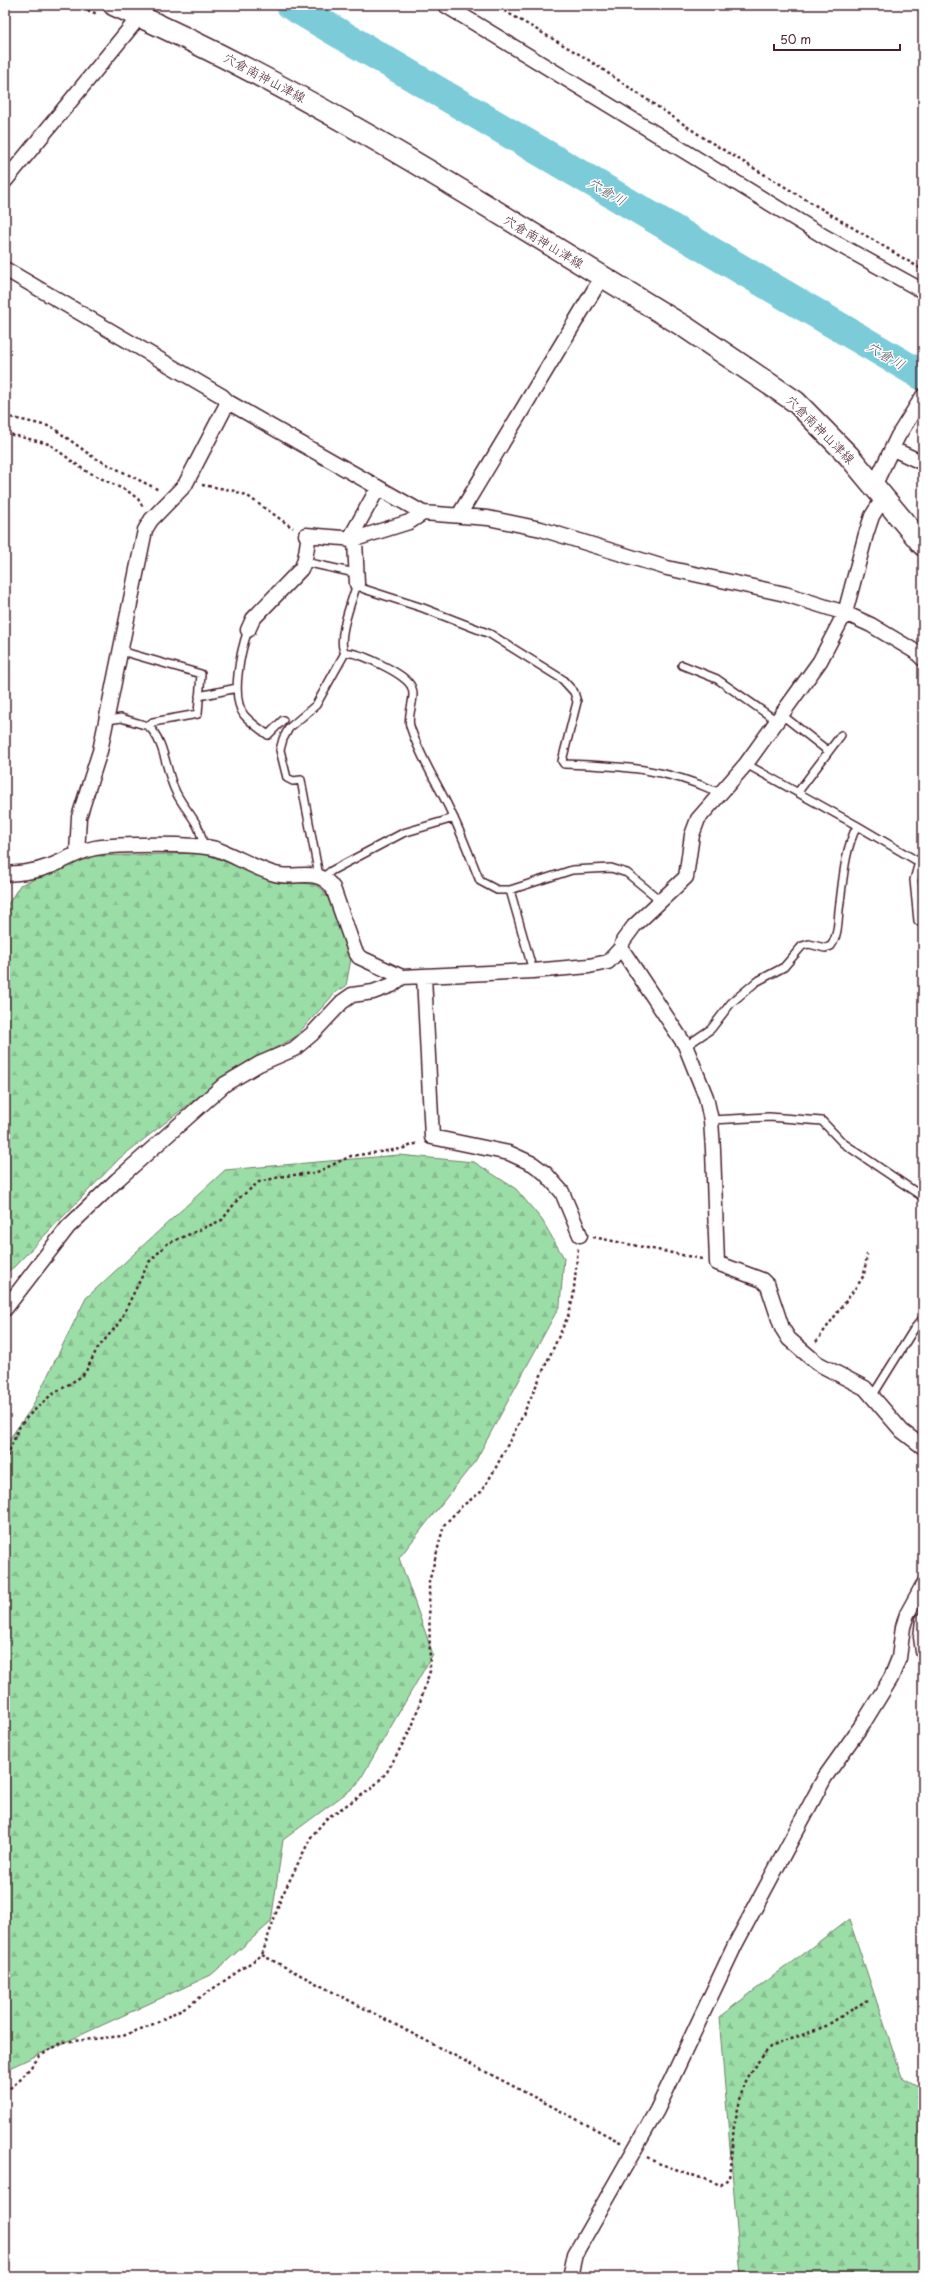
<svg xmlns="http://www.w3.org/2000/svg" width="928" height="2282" font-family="'Playpen Sans','Klee One',sans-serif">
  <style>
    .forest { fill: url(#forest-firs); stroke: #727e69 }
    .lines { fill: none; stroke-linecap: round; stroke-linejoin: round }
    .river { stroke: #7ccbd9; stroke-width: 30 }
    .service-casing { stroke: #4a1f2b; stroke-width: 10 }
    .minor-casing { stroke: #4a1f2b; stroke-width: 17 }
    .secondary-casing { stroke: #4a1f2b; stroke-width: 24 }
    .path { stroke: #4a1f2b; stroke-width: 2.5; stroke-dasharray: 3 3; stroke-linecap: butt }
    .service { stroke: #fff; stroke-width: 7 }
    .minor { stroke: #fff; stroke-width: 14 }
    .secondary { stroke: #fff; stroke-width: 21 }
    .labels { text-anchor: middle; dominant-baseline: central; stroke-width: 3; stroke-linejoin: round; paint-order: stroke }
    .street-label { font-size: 13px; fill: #4a1f2b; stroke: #fff }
    .water-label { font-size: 14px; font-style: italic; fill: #5c5b68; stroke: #fff }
  </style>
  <defs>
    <pattern id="forest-firs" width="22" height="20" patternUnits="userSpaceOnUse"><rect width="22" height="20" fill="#9bdda7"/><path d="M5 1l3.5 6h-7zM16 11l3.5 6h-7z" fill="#87bd90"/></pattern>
  </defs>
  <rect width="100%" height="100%" fill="#fff"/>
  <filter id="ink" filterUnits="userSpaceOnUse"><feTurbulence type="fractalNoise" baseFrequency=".025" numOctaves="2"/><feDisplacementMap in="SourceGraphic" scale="8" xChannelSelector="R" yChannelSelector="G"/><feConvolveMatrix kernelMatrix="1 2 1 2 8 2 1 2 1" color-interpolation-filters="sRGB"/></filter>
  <g filter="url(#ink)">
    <path class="forest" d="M203 853 271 879 317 885 325 892 338 920 351 959 346 986 335 993 294 1038 230 1072 120 1158 14 1267 5 1273V909L20 885 94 856Z
      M399 1155 474 1162 516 1189 542 1220 564 1258 560 1305 476 1460 399 1558 433 1654 357 1785 283 1840 271 1922 211 1975 5 2070V1445L31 1409 86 1298 225 1170Z
      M849 1919 902 2077 923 2089V2277H741L719 2017Z"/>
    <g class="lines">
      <path class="river" d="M291 5 923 376"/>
      <g class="service-casing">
        <path id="service" d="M305 562 355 573
          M248 630C241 650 230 697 244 715 251 723 260 729 268 735L283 720
          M682 665 717 679 777 721
          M199 696 237 688
          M782 715 828 751
          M108 720 121 718 148 726 153 722 198 714 201 674 121 651
          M148 726C164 739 166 770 174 788 183 811 201 819 203 847
          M746 764 856 825 919 862 923 860
          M798 792 841 735
          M919 862 914 880 918 921 923 924
          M319 876 301 780 293 781 287 778 280 750 283 739 289 728 316 705 345 653
          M323 878 331 871 403 833 454 818
          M510 890 533 971
          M660 900 627 873 611 868 572 870 510 890H497L480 881C470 857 461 832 449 808 436 781 419 755 410 726 406 712 420 694 408 682 399 672 358 651 345 653 336 640 352 600 357 584L364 589 423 608 490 634 562 679 574 692 577 702 562 761 564 764C624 766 665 768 720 793
          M686 1046 711 1029 731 1003 756 982 784 967 802 946 809 944 825 948 831 946C838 936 838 922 839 910 843 882 844 851 857 826
          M711 1120 769 1117 822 1121 843 1143 923 1197
          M873 1395 914 1329 923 1318"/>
      </g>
      <g class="minor-casing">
        <path id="minor" d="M445 5 825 237 923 291
          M5 181 140 16
          M5 269 222 396 228 402 423 513 488 518 541 529 667 568 785 594 845 613 871 625 916 652 923 659
          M893 449 923 463
          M874 486 898 436 923 396
          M459 515 602 277
          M306 535 355 539 409 522 423 513
          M355 539 357 584
          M349 540 378 488
          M248 630 253 619 301 569C307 559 306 547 309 536
          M77 854 79 817 100 751 145 530 151 520 185 485 228 402
          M5 874C20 873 35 872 50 866 65 861 78 851 95 848 118 844 195 843 216 849 236 856 254 868 275 874 296 880 318 866 333 888L355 951 359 957 402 977
          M621 948 685 1045 706 1097 711 1120 713 1150 717 1263 762 1280 768 1286 782 1328 789 1339 817 1363 865 1388 902 1431 923 1447
          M424 976 432 1137 509 1153 533 1164 545 1173 562 1192 580 1235
          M5 1309 68 1227 117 1180 225 1084 259 1064 294 1049 312 1034 342 1002 352 995 373 992 392 985 402 977 533 971 589 966 608 962 621 948 623 941 634 926 686 877 692 835 698 819 746 764 820 661 845 613 866 534 872 516 884 497
          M923 1620 921 1637 923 1652
          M570 2277 575 2254 657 2110 735 1945 825 1777 864 1722 891 1678 899 1658 903 1627 907 1614 923 1585"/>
      </g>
      <g class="secondary-casing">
        <path id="secondary" d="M114 5C315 93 498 214 685 327L796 402 849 456 923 545"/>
      </g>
      <path class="path" d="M70 5 98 14
        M494 5 584 57 707 140 923 270
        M5 416 52 427 93 457 159 490
        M5 433 49 444 84 470 129 492 138 499 143 507
        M202 485 231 490 246 495 293 528
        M593 1237 702 1259
        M816 1342 859 1283 864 1275 867 1254
        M5 1462 18 1429 28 1416 50 1396 82 1376 86 1371 97 1349 119 1323 149 1262 167 1244 222 1220 238 1199 259 1182 284 1176 315 1173 351 1156 401 1149 418 1143
        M262 1955 622 2143
        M5 2092 20 2080 40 2056 63 2042 123 2036 156 2023 189 2005 262 1955 281 1898 311 1837 327 1818 371 1789 387 1772 412 1727 430 1671 429 1582 444 1525 462 1506 481 1492 494 1471 521 1419 568 1316 573 1298 578 1248
        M648 2157 658 2163 721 2185 729 2178 734 2126 744 2083 750 2072 770 2047 826 2026 867 2000"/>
      <use href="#service" class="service"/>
      <use href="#minor" class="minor"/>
      <use href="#secondary" class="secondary"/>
    </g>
  </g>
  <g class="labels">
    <g class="street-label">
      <text transform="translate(265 77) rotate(28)">穴倉南神山津線</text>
      <text transform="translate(544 241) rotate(31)">穴倉南神山津線</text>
      <text transform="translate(821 429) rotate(45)">穴倉南神山津線</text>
    </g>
    <g class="water-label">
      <text transform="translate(607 191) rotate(30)">穴倉川</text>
      <text transform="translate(886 355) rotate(30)">穴倉川</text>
    </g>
  </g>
  <rect width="928" height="2282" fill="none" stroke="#fff" stroke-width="20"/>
  <rect x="10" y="10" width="908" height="2262" fill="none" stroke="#4a1f2b" stroke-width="1.5" filter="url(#ink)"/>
  <path d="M774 44v6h126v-6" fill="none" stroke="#4a1f2b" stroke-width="2"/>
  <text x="780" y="44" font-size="12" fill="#4a1f2b" stroke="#ffffff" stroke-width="3" paint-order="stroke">50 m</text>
</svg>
